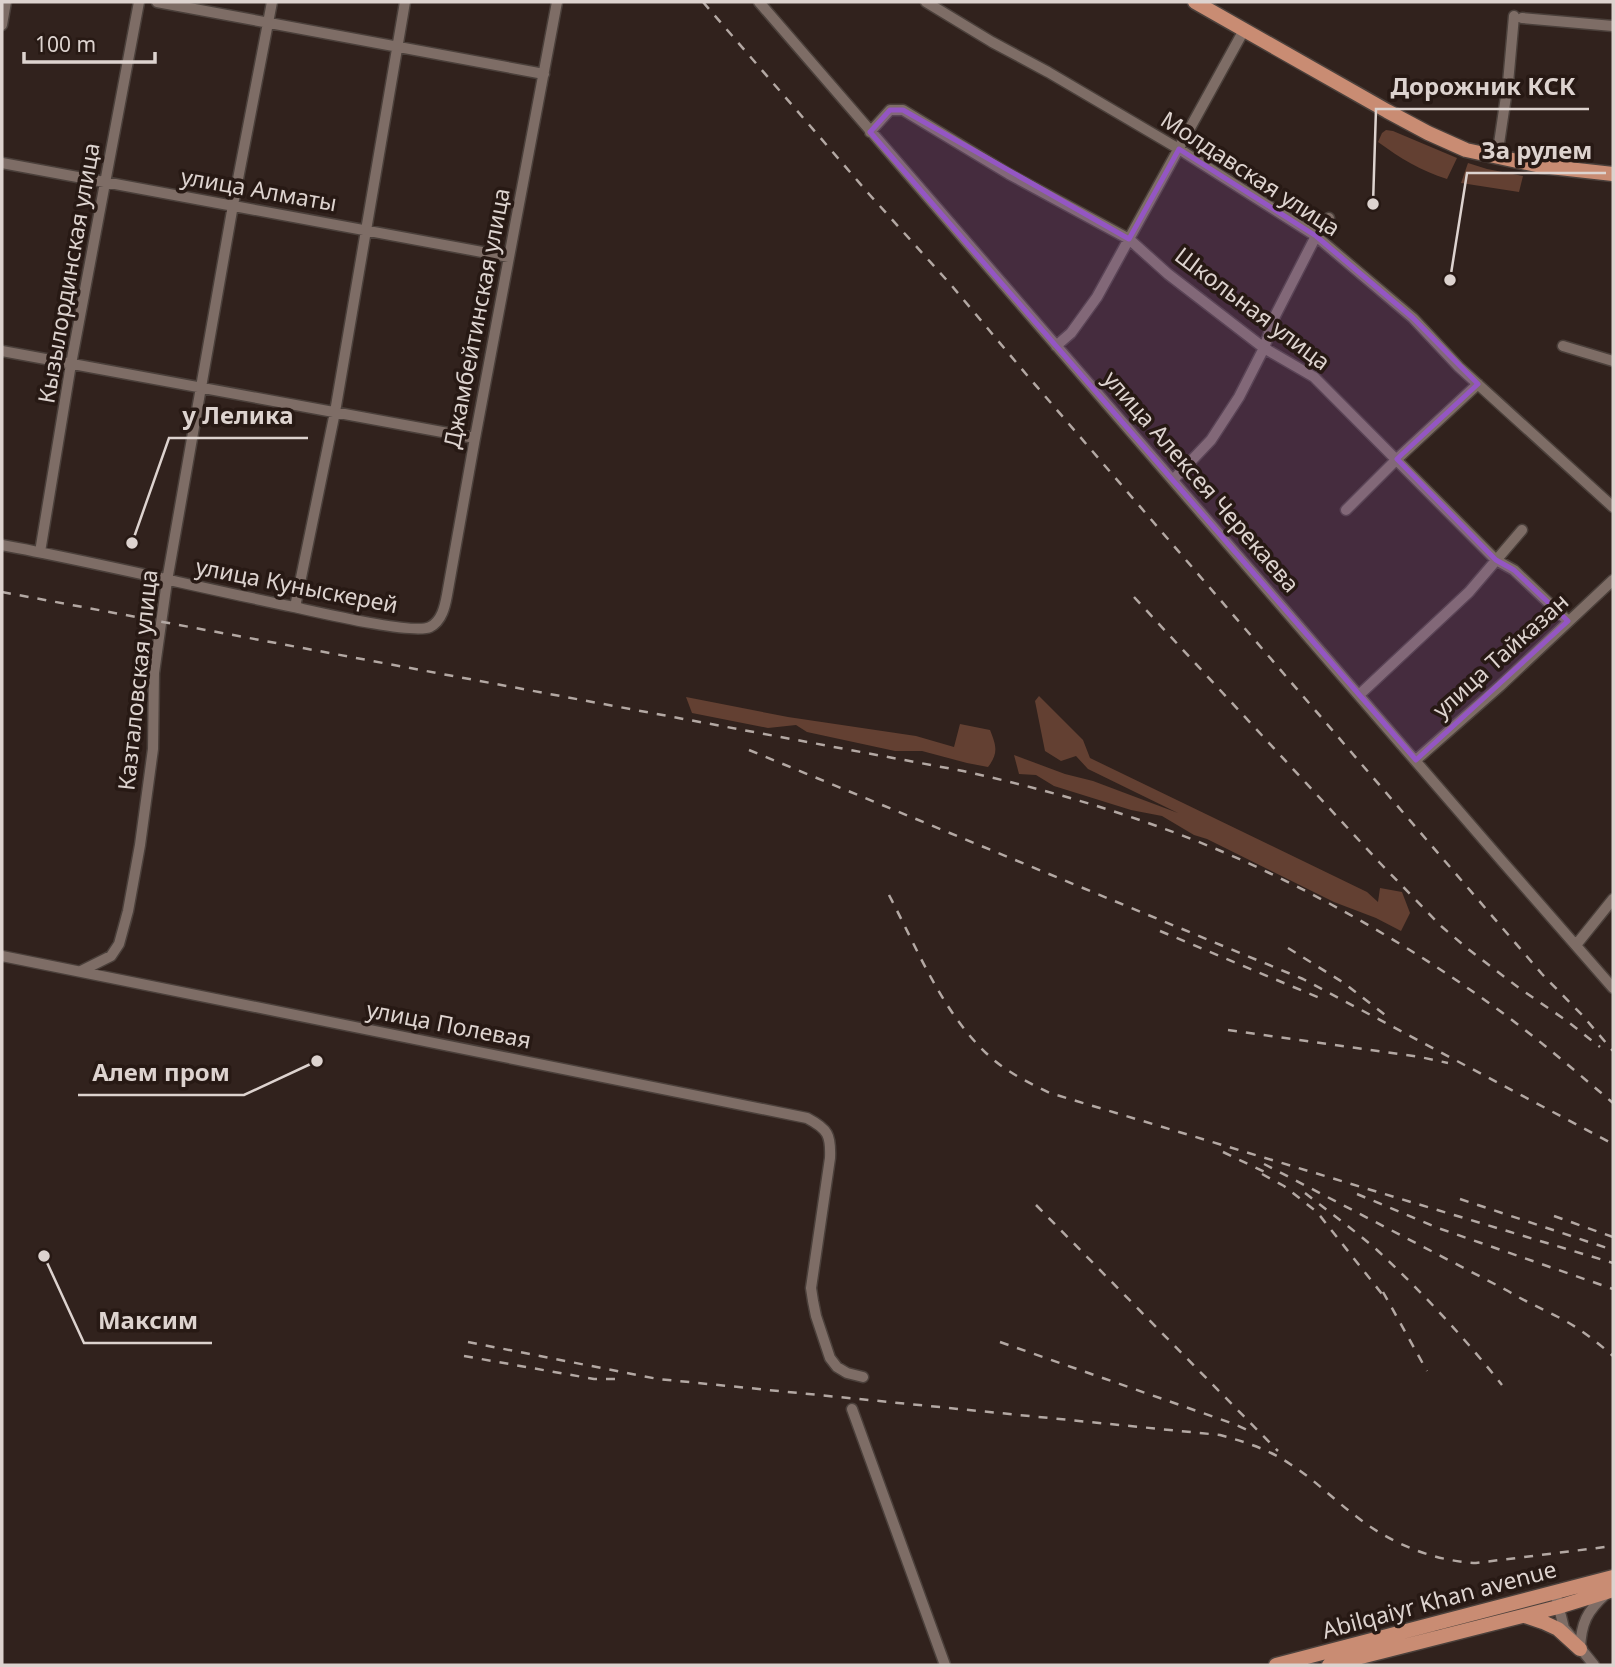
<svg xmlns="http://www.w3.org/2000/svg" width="1615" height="1667" font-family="'Noto Sans',sans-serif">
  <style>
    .green { fill: #634032 }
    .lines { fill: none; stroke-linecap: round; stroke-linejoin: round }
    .minor-casing { stroke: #4b403b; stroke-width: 13 }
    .major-casing { stroke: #4b403b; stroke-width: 17 }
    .minor { stroke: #7e6d66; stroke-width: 10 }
    .major { stroke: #c98c73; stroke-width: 14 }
    .rail { stroke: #b3a8a3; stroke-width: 2.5; stroke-dasharray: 9 9; stroke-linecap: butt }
    .marked { fill: #9456c3; fill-opacity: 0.2; stroke: #9456c3; stroke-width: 5; stroke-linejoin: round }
    .labels { text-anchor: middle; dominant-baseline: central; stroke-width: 7; stroke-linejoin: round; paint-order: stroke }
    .street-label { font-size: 23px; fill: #ddd3cf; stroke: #271914 }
    .leader { fill: none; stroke: #ddd3cf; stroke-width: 2.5 }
    .callout-dot { fill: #ddd3cf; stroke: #271914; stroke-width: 2.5 }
    .callout-label { font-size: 24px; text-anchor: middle; font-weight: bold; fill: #ddd3cf; stroke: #271914; stroke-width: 7; stroke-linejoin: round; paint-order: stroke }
  </style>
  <rect width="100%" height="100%" fill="#31221d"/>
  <path class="green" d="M1386 130 1393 131 1457 158 1447 179C1421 171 1400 158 1378 142L1382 133Z
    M1468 163 1487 169 1523 176 1519 192 1461 183Z
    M1039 696 1083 740 1090 758 1367 892 1378 902 1380 888 1402 892 1410 913 1401 931 1376 918 1334 902 1207 839 1194 835 1162 816 1131 810 1054 786 1036 775 1019 774 1014 755 1065 774 1093 781 1178 813 1088 769 1076 756 1061 761 1045 751 1035 701Z
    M686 697 788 717 916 736 954 747 960 724 990 730C996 745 999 753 988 767L967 763 922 751H895L807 732 796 725 768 728 692 713Z"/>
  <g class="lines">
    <g class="minor-casing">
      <path id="minor" d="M157 2 544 74
        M759 2 1502 861 1613 988
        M926 2 992 42 1048 72 1179 149 1316 236 1413 318 1459 367 1613 507
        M1522 18 1613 26
        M2 25 6 2
        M870 132 890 110H903L1009 174 1129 239 1168 274 1264 348 1314 377 1496 560 1514 570 1568 621
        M1497 157 1508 83 1514 16
        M2 163 509 257
        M1056 346 1071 333 1097 297 1244 30
        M1563 346 1613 361
        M2 351 475 438
        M1173 480 1211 440 1239 397 1264 348 1275 316 1316 236 1329 218
        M1346 510 1397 459 1478 384
        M2 545C99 563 197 587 294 607 317 612 414 635 430 627 442 621 445 606 447 595L475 438 557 2
        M40 552 71 364 139 2
        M295 607 335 412 405 2
        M1359 695 1469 592 1522 530
        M1416 760 1500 686 1613 580
        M1576 945 1613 899
        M2 956 807 1118C828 1129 831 1135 830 1158L811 1288 813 1301 816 1316 830 1358 837 1367 847 1373 863 1377
        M81 971 111 956 119 944 128 911 140 845 153 749 154 673 167 581 233 205 272 2
        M852 1409 945 1665
        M1555 1592 1564 1628 1594 1665
        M1580 1649C1581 1623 1587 1611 1606 1594"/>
    </g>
    <g class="major-casing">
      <path id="major" d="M1195 2 1387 111 1428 133 1466 150 1541 166 1613 174
        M1525 1616 1543 1622 1558 1629 1580 1649
        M1276 1665 1613 1577
        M1329 1665 1558 1607 1613 1590"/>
    </g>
    <use href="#minor" class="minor"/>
    <use href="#major" class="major"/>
    <path class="rail" d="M703 2 869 194 952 286 1026 374 1542 974 1583 1016 1613 1051
      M2 592 963 771C1059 792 1155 821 1246 862 1333 902 1416 950 1493 1006 1535 1036 1574 1070 1613 1103
      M1134 597 1380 863 1441 926 1468 949 1519 988 1567 1021 1600 1047
      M749 750 1303 979 1613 1144
      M889 895C919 952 944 1018 995 1061 1011 1074 1031 1084 1050 1093L1613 1263
      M1160 931 1322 999
      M1288 948 1344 983 1389 1018
      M1228 1030 1420 1057 1448 1063
      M1223 1152 1271 1175
      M1264 1164 1508 1291C1524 1301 1541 1308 1558 1317 1578 1327 1596 1341 1613 1356
      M1262 1174 1284 1186 1317 1212 1386 1299
      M1305 1193C1329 1212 1354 1230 1377 1250 1422 1292 1464 1337 1502 1385
      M1357 1194 1438 1228 1613 1289
      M1460 1199 1613 1250
      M1036 1205 1278 1451
      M1554 1216 1613 1237
      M1383 1292 1427 1371
      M468 1342 658 1379 1220 1435C1245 1442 1268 1449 1290 1464 1314 1479 1334 1500 1357 1517 1390 1543 1433 1561 1476 1563L1613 1546
      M1000 1342 1234 1424 1254 1433
      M464 1356 594 1379H623"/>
  </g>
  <path class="marked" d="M890 110H903L1129 239 1179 149 1316 236 1413 318 1478 384 1397 459 1496 560 1514 570 1568 621 1416 760 870 132Z"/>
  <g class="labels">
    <g class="street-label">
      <text transform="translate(1251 173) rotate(33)">Молдавская улица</text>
      <text transform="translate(259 189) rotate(10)">улица Алматы</text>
      <text transform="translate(68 273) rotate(-80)">Кызылординская улица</text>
      <text transform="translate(1253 308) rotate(37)">Школьная улица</text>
      <text transform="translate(476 318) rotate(-79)">Джамбейтинская улица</text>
      <text transform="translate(1202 481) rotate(49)">улица Алексея Черекаева</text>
      <text transform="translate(297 585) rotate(11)">улица Куныскерей</text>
      <text transform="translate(1500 655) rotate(-42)">улица Тайказан</text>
      <text transform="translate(137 680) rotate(-84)">Казталовская улица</text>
      <text transform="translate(449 1024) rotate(11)">улица Полевая</text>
      <text transform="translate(1439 1599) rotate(-15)">Abilqaiyr Khan avenue</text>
    </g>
  </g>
  <path class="leader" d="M1373 204L1376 109H1589M1450 280L1467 173H1606M132 543L169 438H308M317 1061L244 1095H78M44 1256L84 1343H212"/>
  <g class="callout-dot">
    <circle cx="1373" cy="204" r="7"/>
    <circle cx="1450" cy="280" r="7"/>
    <circle cx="132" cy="543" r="7"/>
    <circle cx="317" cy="1061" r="7"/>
    <circle cx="44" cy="1256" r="7"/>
  </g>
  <g class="callout-label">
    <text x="1483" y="95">Дорожник КСК</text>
    <text x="1537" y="159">За рулем</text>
    <text x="238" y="424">у Лелика</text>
    <text x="161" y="1081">Алем пром</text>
    <text x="148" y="1329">Максим</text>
  </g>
  <rect width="1615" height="1667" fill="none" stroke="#ddd3cf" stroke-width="7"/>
  <path d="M24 52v10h131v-10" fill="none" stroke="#ddd3cf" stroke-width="3.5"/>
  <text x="35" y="52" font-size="21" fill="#ddd3cf" stroke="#271914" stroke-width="5" paint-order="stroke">100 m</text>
</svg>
